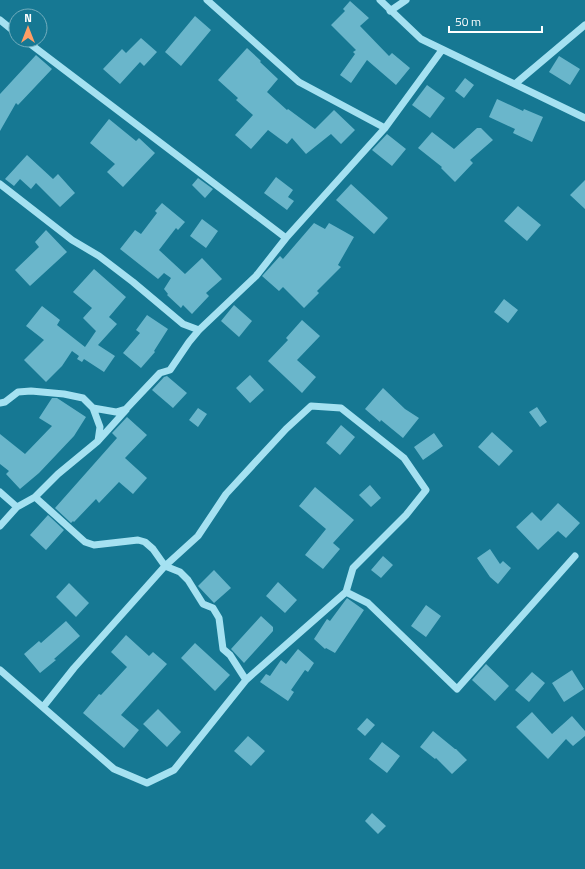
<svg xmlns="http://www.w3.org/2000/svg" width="585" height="869" font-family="'Titillium Web',sans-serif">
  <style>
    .building { fill: #6ab6cb }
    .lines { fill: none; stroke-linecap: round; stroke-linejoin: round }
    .minor { stroke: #a5e1f1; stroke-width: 7 }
  </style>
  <rect width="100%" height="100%" fill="#167893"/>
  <path class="building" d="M350 1 369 18 360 26 389 56 392 53 410 68 396 85 367 60 351 83 340 75 355 54 353 52 356 50 331 25 345 11 343 9Z
    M195 16 211 30 181 66 165 52Z
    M141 38 157 52 144 66 140 62 120 84 103 69 122 49 126 53Z
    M247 48 261 61 260 62 278 79 267 92 287 110 288 109 315 129 334 110 355 130 341 144 331 134 306 154 292 138 287 144 268 130 251 149 235 135 253 115 236 100 238 98 218 80Z
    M36 55 52 69 18 105 16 103 0 131V94Z
    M559 56 580 69 570 85 549 72Z
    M465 78 474 85 464 98 455 91Z
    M427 85 445 98 430 118 412 105Z
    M497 99 523 111 524 109 543 117 532 142 513 133 515 129 489 117Z
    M109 119 136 141 139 138 155 153 123 187 107 172 115 164 90 143Z
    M477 128H481L493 140 470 160 473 163 455 182 441 168 442 167 418 148 432 132 454 149Z
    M387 134 406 149 392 166 372 150Z
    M27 155 53 179 58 174 75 193 60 207 36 183 31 189 20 179 14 186 5 179Z
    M276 177 293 190 288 197 294 201 287 210 264 193Z
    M198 178 213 189 205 198 192 185Z
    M585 180V209L570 195Z
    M351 184 388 218 374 234 336 200Z
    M162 203 185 222 178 230 176 228 159 250 185 274 202 258 222 279 206 293 209 296 192 314 183 305 181 308 167 295 168 294 164 289 171 278 164 273 158 279 120 249 135 230 141 234 157 213 155 211Z
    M518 206 541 225 527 241 504 221Z
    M202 219 218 231 206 248 190 236Z
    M314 223 325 229 329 223 354 237 338 265 341 267 317 291 319 293 304 308 283 287 279 291 262 276 280 256 283 259Z
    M46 230 67 252 30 286 15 270 39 247 35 242Z
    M94 269 126 297 109 317 117 324 98 345 115 356 104 372 84 359 82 362 77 359 79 356 72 351 62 366 46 382 24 360 44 340 26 326 42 306 60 320 57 325 85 347 96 331 83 318 92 308 73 292Z
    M504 299 518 310 508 323 494 312Z
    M234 305 252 321 239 337 221 321Z
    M147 315 168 329 154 351 155 352 141 368 123 353 140 333 136 330Z
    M302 320 320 336 297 360 316 377 302 393 268 361 288 340 286 338Z
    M250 375 264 390 250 403 236 388Z
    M167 376 187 393 173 408 152 390 164 377Z
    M383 388 405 409 419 418 403 438 381 420 380 422 365 409Z
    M52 398H57L86 417 74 436 39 473 20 489 6 474 9 471 0 464V434L25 454 52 426 39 418Z
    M537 407 547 422 540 427 529 412Z
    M198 408 207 414 198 427 189 420Z
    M127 417 147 435 125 458 147 478 133 494 119 482 99 503 96 499 74 522 73 521 71 523 55 508 117 438 112 433Z
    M341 425 355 437 340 455 326 443Z
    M492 432 513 451 499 466 478 447Z
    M434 433 443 446 423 460 414 447Z
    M370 485 381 498 371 507 359 495Z
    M315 487 354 520 333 543 340 549 323 569 305 555 326 529 299 506Z
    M558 503 580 523 566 538 558 531 538 550 516 527 532 512 541 521Z
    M48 515 64 530 46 550 30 535Z
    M490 549 500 564 503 561 511 568 498 584 490 577 477 558Z
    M383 556 393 565 381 578 371 570Z
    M214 570 231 588 214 603 198 586Z
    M278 582 297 600 285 613 266 596Z
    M69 583 89 603 76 617 56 597Z
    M347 598 364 610 335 653 326 648 325 649 314 639 327 619 330 621Z
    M426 605 441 616 426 637 411 626Z
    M261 616 273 627V631L244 663 231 649Z
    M66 621 80 636 54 659 56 660 40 673 24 654 39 641 41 643Z
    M126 635 149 656 153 652 167 664 121 715 139 730 124 748 83 713 99 694 101 695 127 667 111 652Z
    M195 643 230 675 215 691 181 658Z
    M298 649 314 663 308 672 305 670 291 690 294 692 288 701 260 682 266 674 270 676 281 660 286 664Z
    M486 664 509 686 495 701 472 680Z
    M572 670 584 689 564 702 552 683Z
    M532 672 545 683 529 702 515 690Z
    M158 709 181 732 167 747 143 724Z
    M532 712 552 734 572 716 585 731V736L573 746 566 739 548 759 516 727Z
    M367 718 375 725 365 736 357 729Z
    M433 731 455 749H456L467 760 452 774 436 758 435 759 420 747Z
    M248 736 265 751 251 766 234 751Z
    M382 742 400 756 387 773 369 759Z
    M372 813 386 826 378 834 365 821Z"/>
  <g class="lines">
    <path class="minor" d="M207 0 299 82 385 128
      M380 0 421 39 585 118
      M390 11 406 0
      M0 20 16 33
      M25 40 286 238
      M515 84 585 25
      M0 184 72 240 99 256 133 282 183 324 199 330
      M0 403 5 402 18 392 31 391 64 394 83 398 93 408 100 427 98 441 58 474 35 497 85 542 94 545 138 540 145 542 153 549 165 566 180 572 188 580 203 604 213 608 219 618 223 649 230 655 246 680
      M93 408 116 412 126 409 160 373 170 370 189 342 199 330 256 276 286 238 385 128 442 50
      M98 441 126 410
      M0 492 17 507
      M0 526 17 507 35 497
      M0 670 114 769 147 783 174 770 246 680 346 592 368 603 457 689 575 556
      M43 707 74 668 165 566 198 536 226 494 286 429 311 406 341 408 404 458 426 490 406 515 353 568 346 592"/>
  </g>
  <g transform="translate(28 28)"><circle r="19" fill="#167893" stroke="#73aebe"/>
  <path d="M0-3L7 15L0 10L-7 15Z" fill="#ff9e65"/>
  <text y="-6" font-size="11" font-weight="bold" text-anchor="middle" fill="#ffffff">N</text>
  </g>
  <path d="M449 26v6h93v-6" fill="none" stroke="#ffffff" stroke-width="2"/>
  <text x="455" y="26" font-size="12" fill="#ffffff" stroke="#167893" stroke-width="3" paint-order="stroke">50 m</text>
</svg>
